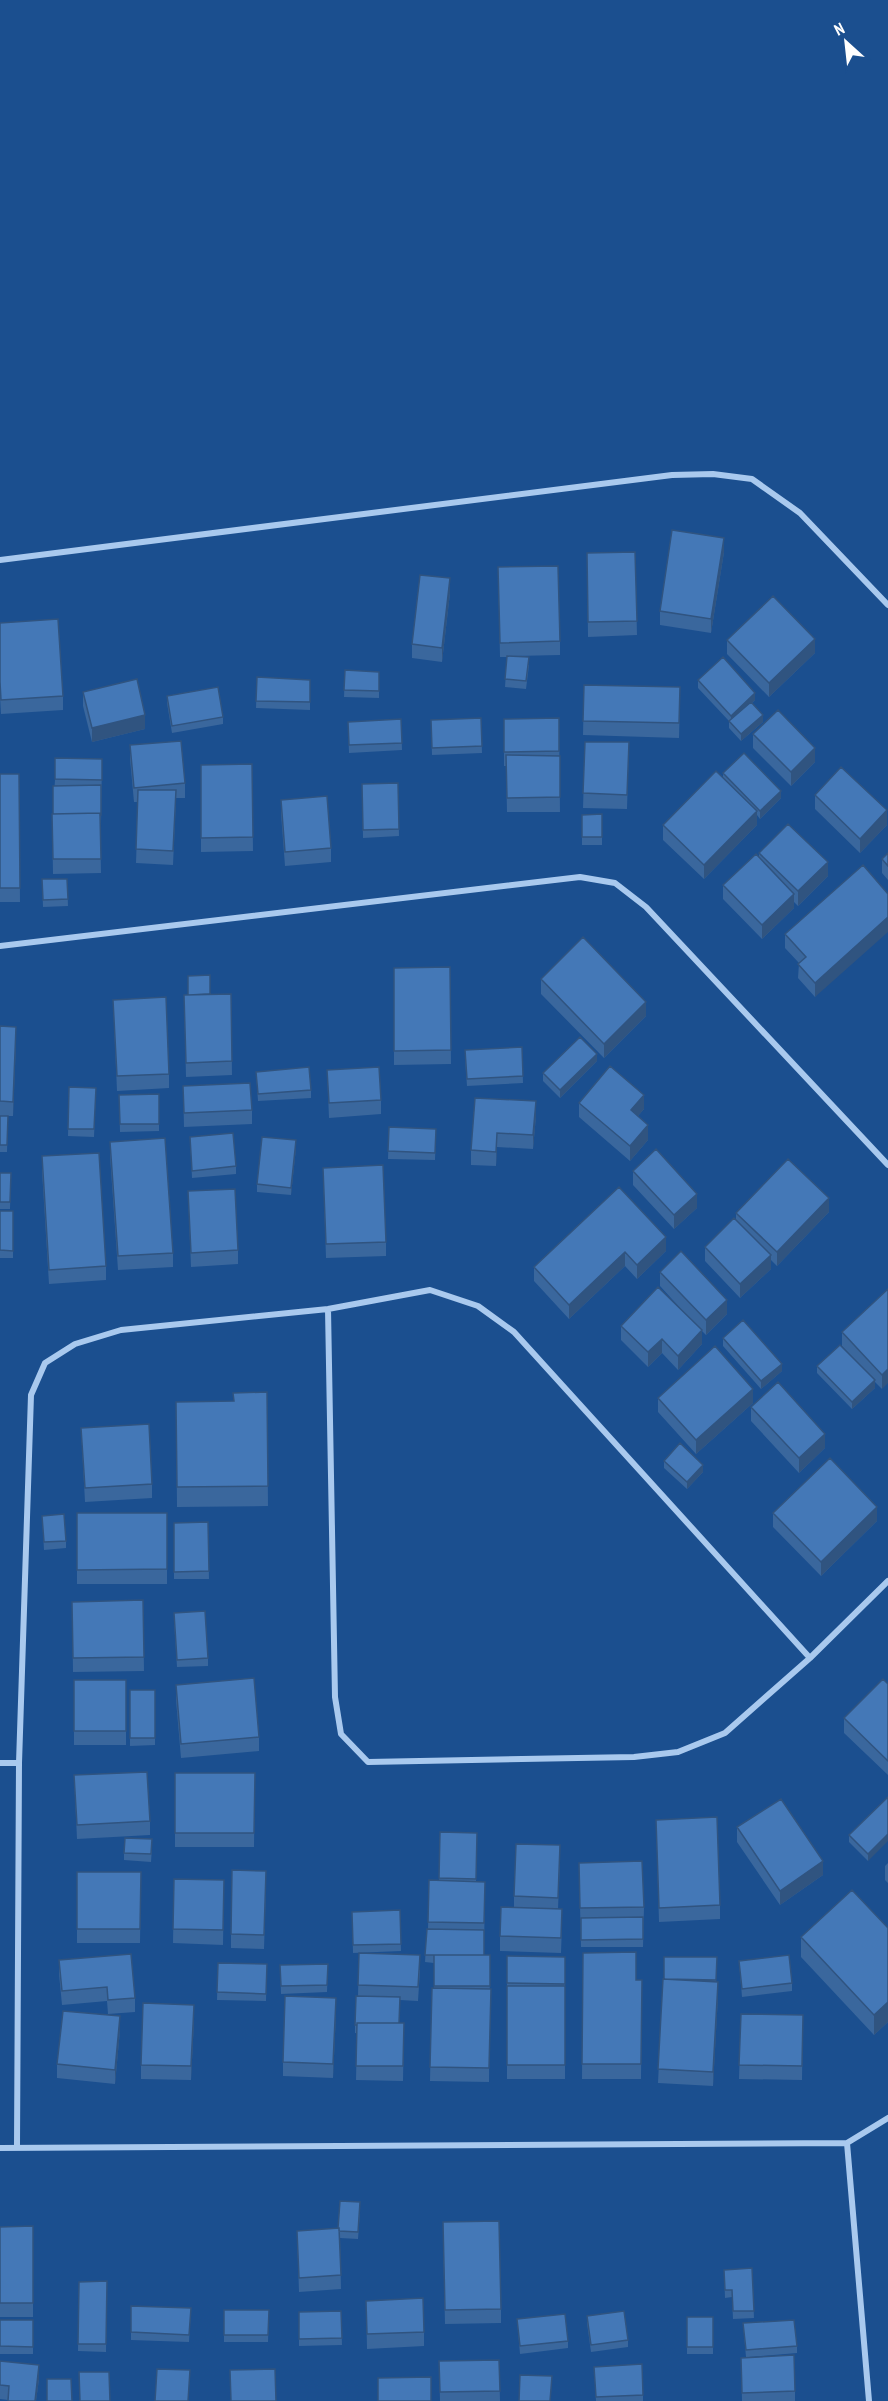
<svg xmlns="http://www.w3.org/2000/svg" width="888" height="2401" font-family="'PT Sans Narrow',sans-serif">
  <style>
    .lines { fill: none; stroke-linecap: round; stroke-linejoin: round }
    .street { stroke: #a9c9ee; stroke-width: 6 }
    .wall { fill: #3a679d }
    .shaded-wall { fill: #305480 }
    .building { fill: #4478b7; stroke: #305480; stroke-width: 1.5 }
  </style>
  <rect width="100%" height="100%" fill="#1b4f8f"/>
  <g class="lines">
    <path class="street" d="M0 560 672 475 713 474 752 479 800 513 888 605
      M0 946 580 877 615 883 646 907 888 1165
      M328 1309 335 1697 341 1734 368 1762 634 1757 678 1752 725 1733 810 1658 888 1581
      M0 1763H19
      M847 2143 869 2401
      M17 2147 19 1763 31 1395 45 1363 75 1344 121 1330 328 1309 430 1290 478 1306 514 1332 810 1658
      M0 2148 847 2143 888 2118"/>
  </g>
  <path class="wall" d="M635 552 637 635 588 637 587 553Z
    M724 552 711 633 660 625V611Z
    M498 567 560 641V655L515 656 529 665 526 689 505 687 507 657H500Z
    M450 593 442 662 412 658V644Z
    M0 623 63 696V710L1 714 0 696Z
    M727 640 815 653 769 697 727 654Z
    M345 670 379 672V698L344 697Z
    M257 677 310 680V710L256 708Z
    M698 680 755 700 752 703 763 722 741 741 729 728V721L698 688Z
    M584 685 680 701 679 738 583 735Z
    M83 692 145 729 92 742 83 706Z
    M167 696 223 717V724L172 733 167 703Z
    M481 718 482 753 432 755 431 720Z
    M559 718 560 812H507L506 766H504V719Z
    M401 719 402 750 349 753 348 722Z
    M753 734 815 762 791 786 753 748Z
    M585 742H629L627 809 583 808Z
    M130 745 185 783V798H176L173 865 136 863 138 802H134L130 759Z
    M102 759 101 823H100L101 873 53 874 52 814H53L55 779Z
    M252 764 253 851 201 852V765Z
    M723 773 781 798 760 819 757 815V825L704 879 663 840V825L723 778Z
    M0 774H19L20 902H0Z
    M398 783 399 836 363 838 362 784Z
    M815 795 887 825 860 853 815 809Z
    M281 800 331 848V862L285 866 281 814Z
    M602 814V845H582V815Z
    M759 853 828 876 798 906 794 902V908L762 939 723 899V885L759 857Z
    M888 853V880L882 873V859Z
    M42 879H67L68 906 43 907Z
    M888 894 815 997 798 978 799 963 785 948V934Z
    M450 967 451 1064 394 1065V968Z
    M541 979 646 1016 604 1058 541 994Z
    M231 994 232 1075 186 1077 184 995Z
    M113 1000 169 1074V1088L117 1091Z
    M0 1026 16 1041 13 1116H8L7 1152H0Z
    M522 1047 523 1083 467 1086 465 1058Z
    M597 1061 560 1098 543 1081V1073Z
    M327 1070 381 1100V1114L329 1118Z
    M256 1072 311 1090V1098L258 1101Z
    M183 1086 252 1110V1124L184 1127Z
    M69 1087 96 1088 94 1137 68 1136Z
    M159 1094V1131L120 1132 119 1095Z
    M475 1098 536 1116 533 1149 497 1147 496 1166 471 1165V1150Z
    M579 1103 644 1109 638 1116 648 1140 630 1161 579 1117Z
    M389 1127 436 1129 435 1160 388 1159Z
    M190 1137 236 1166V1174L192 1178Z
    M110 1142 173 1253V1267L118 1270 110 1156Z
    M296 1148 291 1195 257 1192V1184Z
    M42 1156 106 1266V1280L49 1284 42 1171Z
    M323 1168 386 1242V1256L326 1258Z
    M633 1171 697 1208 674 1229 633 1185Z
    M0 1173H11L10 1209H0Z
    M619 1187 666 1251 637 1279 625 1266 569 1319 534 1281V1267Z
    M188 1191 238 1250V1264L191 1267Z
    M0 1211H13V1258H0Z
    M829 1212 777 1266 771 1260V1269L740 1298 705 1261V1247L736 1220V1213Z
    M660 1272 727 1314 706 1335 702 1331V1344L678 1370 662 1353 648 1367 621 1340V1326L691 1320 660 1286Z
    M888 1289 882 1389 875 1382V1388L852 1409 817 1373V1366L855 1360 842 1346V1332Z
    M723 1338 782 1371 761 1389 723 1346Z
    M267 1392 268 1506 177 1507 176 1402 233 1401Z
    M658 1398 753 1403 696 1454 658 1412Z
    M751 1407 825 1448 799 1473 751 1421Z
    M81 1428 152 1484V1498L85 1502Z
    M664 1461 703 1472 687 1489 664 1468Z
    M77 1513H167V1584H77Z
    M773 1513 877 1521 821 1576 773 1527Z
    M42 1516 66 1541V1548L44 1550Z
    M208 1522 209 1579H174V1523Z
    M143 1600 144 1671 73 1672 72 1602Z
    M174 1620 208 1658V1666L177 1667Z
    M74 1680H126V1745H74Z
    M888 1684V1775L844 1733V1718Z
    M176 1685 259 1737V1751L181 1758 176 1700Z
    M130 1690H155V1745L130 1746Z
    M175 1773H255L254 1847H175Z
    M74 1775 150 1821V1835L77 1839Z
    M888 1797 868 1861 849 1842V1835Z
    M656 1820 720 1905V1919L659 1922Z
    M737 1827 823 1875 780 1905 737 1842Z
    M440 1832 477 1833 476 1882H485L484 1955H490L489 2082 430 2081 432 1988H434V1963L425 1962 427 1929H428L429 1880 439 1881Z
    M152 1847 151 1862 124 1860V1853Z
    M560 1859 558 1909 562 1924 561 1953 500 1951V1936L514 1908V1896Z
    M579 1863 644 1907 643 1947H581Z
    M888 1863V1883L885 1880V1866Z
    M77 1872H141L140 1943H77Z
    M174 1879 224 1880 223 1945 173 1943Z
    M266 1885 264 1949 231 1948V1934Z
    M400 1910 401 1951 353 1953 352 1912Z
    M888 1928V2022L874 2035 801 1957V1937Z
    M359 1953 420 1970 418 2001 400 2000 399 2023H404L403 2081 356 2080 357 2033H355V2025L358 1996Z
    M583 1953 636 1980H642L641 2079H582Z
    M507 1956 565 1957V2079H507Z
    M717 1957 716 1982 718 1996 713 2086 658 2083 663 1979Z
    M59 1960 135 1998V2012L108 2014 107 2001 62 2005 59 1974Z
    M739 1961 792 1983V1991L742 1997Z
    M218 1963 267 1964 266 2001 217 2000Z
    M328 1964 327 1992 281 1994 280 1965Z
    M336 2012 333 2078 283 2076V2062Z
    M741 2014 803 2015 802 2080 739 2079Z
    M194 2020 191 2080 141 2079V2065Z
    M120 2030 115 2084 57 2078V2064Z
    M360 2210 358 2239 340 2238 341 2289 299 2292 297 2231 338 2228Z
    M33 2226V2317H0V2227Z
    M443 2236 501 2309V2323L445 2324Z
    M752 2268 754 2318 733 2319 732 2297 725 2298 724 2270Z
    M107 2281 106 2352 78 2351 79 2282Z
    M366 2301 424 2332V2346L367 2349Z
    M131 2306 191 2308 189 2342 131 2340Z
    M224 2310H269L268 2342H224Z
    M341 2311 342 2345 299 2346V2312Z
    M587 2316 628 2340V2347L591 2352 587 2323Z
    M687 2317H713V2354H687Z
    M517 2319 568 2341V2348L520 2354Z
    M0 2320H33V2354H0Z
    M743 2323 797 2346V2353L749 2357 795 2391V2401H742L741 2358 746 2357Z
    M499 2360 500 2401H440L439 2361Z
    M0 2361 39 2379 36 2401H8V2400L0 2399Z
    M594 2367 643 2395V2401H596Z"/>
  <path class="shaded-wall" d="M724 538V552L711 633V619Z
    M450 578V593L442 662V648Z
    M815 639V653L769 697V683Z
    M755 693V700L731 723V716Z
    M145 715V729L92 742V728Z
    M763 715V722L741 741V734Z
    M815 748V762L791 786V772Z
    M781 791V798L760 819V811Z
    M887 810V825L860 853V839Z
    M757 811V825L704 879V865Z
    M828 862V876L798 906V891Z
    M794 894V908L762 939V925Z
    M888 917V932L815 997V983Z
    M646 1002V1016L604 1058V1044Z
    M16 1027V1041L13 1116V1102Z
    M597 1054V1061L560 1098V1090Z
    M644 1095V1109L631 1124V1110Z
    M536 1101V1116L533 1149V1135Z
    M648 1125V1140L630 1161V1146Z
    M497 1133V1147L496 1166V1152Z
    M296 1140V1148L291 1195V1188Z
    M697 1194V1208L674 1229V1215Z
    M829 1198V1212L777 1266V1252Z
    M666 1237V1251L637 1279V1265Z
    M625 1252V1266L569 1319V1305Z
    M771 1255V1269L740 1298V1284Z
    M727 1300V1314L706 1335V1320Z
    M702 1330V1344L678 1370V1356Z
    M662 1339V1353L648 1367V1352Z
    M782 1364V1371L761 1389V1381Z
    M888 1369V1383L882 1389V1375Z
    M875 1380V1388L852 1409V1402Z
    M753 1389V1403L696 1454V1440Z
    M825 1434V1448L799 1473V1458Z
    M703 1465V1472L687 1489V1482Z
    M877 1507V1521L821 1576V1562Z
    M888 1834V1841L868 1861V1854Z
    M823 1861V1875L780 1905V1891Z
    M718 1982V1996L713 2086V2072Z
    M336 1998V2012L333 2078V2064Z
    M888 2002V2022L874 2035V2015Z
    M194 2005V2020L191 2080V2066Z
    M120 2016V2030L115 2084V2070Z
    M39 2365V2379L36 2401H35Z"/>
  <path class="building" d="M672 530 724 538 711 619 660 611Z
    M635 552 637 621 588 622 587 553Z
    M558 566 560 641 500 643 498 567Z
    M420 575 450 578 442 648 412 644Z
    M773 596 815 639 769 683 727 640Z
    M58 619 63 696 1 700 0 682V623Z
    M507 656 529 657 526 681 505 679Z
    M723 657 755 693 731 716 698 680Z
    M345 670 379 672V691L344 690Z
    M257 677 310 680V702L256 701Z
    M137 679 145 715 92 728 83 692Z
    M584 685 680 687 679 723 583 721Z
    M218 687 223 717 172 726 167 696Z
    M751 702 763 715 741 734 729 721Z
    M778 710 815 748 791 772 753 734Z
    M481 718 482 746 432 748 431 720Z
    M559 718V751L504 752V719Z
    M401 719 402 743 349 745 348 722Z
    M181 741 185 783 134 788 130 745Z
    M585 742H629L627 795 583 793Z
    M744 753 781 791 760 811 723 773Z
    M506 755 560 756V797L507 798Z
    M55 758 102 759V780L55 779Z
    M252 764 253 837 201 838V765Z
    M841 767 887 810 860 839 815 795Z
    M716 771 757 811 704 865 663 825Z
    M0 774H19L20 888H0Z
    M398 783 399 829 363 830 362 784Z
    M101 785V815H100V813L53 814V786Z
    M138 790H176L173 851 136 849Z
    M327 796 331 848 285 852 281 800Z
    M100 813 101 859H53L52 814Z
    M602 814V837H582V815Z
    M788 824 828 862 798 891 759 853Z
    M888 853V866L882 859Z
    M756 854 794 894 762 925 723 885Z
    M863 865 888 894V917L815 983 798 964 806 957 785 934Z
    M42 879H67L68 899 43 900Z
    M583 937 646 1002 604 1044 541 979Z
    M450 967 451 1050 394 1051V968Z
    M210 975V994L188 995V976Z
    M231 994 232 1061 186 1063 184 995Z
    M166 997 169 1074 117 1076 113 1000Z
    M0 1026 16 1027 13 1102 0 1101Z
    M580 1037 597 1054 560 1090 543 1073Z
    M522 1047 523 1076 467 1079 465 1050Z
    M610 1066 644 1095 631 1110 648 1125 630 1146 579 1103Z
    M309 1067 311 1090 258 1094 256 1072Z
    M379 1067 381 1100 329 1103 327 1070Z
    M250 1083 252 1110 184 1113 183 1086Z
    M69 1087 96 1088 94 1129H68Z
    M159 1094V1124H120L119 1095Z
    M475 1098 536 1101 533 1135 497 1133 496 1152 471 1150Z
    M0 1116H8L7 1145H0Z
    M389 1127 436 1129 435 1153 388 1151Z
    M233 1133 236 1166 192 1171 190 1137Z
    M262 1137 296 1140 291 1188 257 1184Z
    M165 1138 173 1253 118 1256 110 1142Z
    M656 1149 697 1194 674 1215 633 1171Z
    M99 1153 106 1266 49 1270 42 1156Z
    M788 1159 829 1198 777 1252 736 1213Z
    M383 1165 386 1242 326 1244 323 1168Z
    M0 1173H11L10 1202H0Z
    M619 1187 666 1237 637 1265 625 1252 569 1305 534 1267Z
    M235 1189 238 1250 191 1253 188 1191Z
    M0 1211H13V1251L0 1250Z
    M734 1218 771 1255 740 1284 705 1247Z
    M681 1251 727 1300 706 1320 660 1272Z
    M658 1287 702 1330 678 1356 662 1339 648 1352 621 1326Z
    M888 1289V1369L882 1375 842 1332Z
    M743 1320 782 1364 761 1381 723 1338Z
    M840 1345 875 1380 852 1402 817 1366Z
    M715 1346 753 1389 696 1440 658 1398Z
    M778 1382 825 1434 799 1458 751 1407Z
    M267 1392 268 1486 177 1487 176 1402 234 1401 233 1393Z
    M149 1424 152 1484 85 1488 81 1428Z
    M680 1443 703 1465 687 1482 664 1461Z
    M830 1458 877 1507 821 1562 773 1513Z
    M77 1513H167V1569L77 1570Z
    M64 1514 66 1541 44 1542 42 1516Z
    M208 1522 209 1571 174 1572V1523Z
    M143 1600 144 1657 73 1658 72 1602Z
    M205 1611 208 1658 177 1660 174 1613Z
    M254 1678 259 1737 181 1744 176 1685Z
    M883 1679 888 1684V1761L844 1718Z
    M74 1680H126V1731H74Z
    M130 1690H155V1738H130Z
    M147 1772 150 1821 77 1825 74 1775Z
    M175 1773H255L254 1833H175Z
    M888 1797V1834L868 1854 849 1835Z
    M781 1799 823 1861 780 1891 737 1827Z
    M717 1817 720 1905 659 1908 656 1820Z
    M440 1832 477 1833 476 1879 439 1878Z
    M125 1838 152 1839 151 1854 124 1853Z
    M516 1844 560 1845 558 1898 514 1896Z
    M642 1861 644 1907 580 1908 579 1863Z
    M232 1870 266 1871 264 1935 231 1934Z
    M77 1872H141L140 1929H77Z
    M174 1879 224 1880 223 1930 173 1929Z
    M429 1880 485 1882 484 1923 428 1922Z
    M852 1890 888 1928V2002L874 2015 801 1937Z
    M501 1907 562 1909 561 1938 500 1936Z
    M400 1910 401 1944 353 1945 352 1912Z
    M643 1917V1939L581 1940V1918Z
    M427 1929 484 1930V1955H425Z
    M636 1952V1980H642L641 2064H582L583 1953Z
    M359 1953 420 1955 418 1987 358 1985Z
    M131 1954 135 1998 108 2000 107 1987 62 1991 59 1960Z
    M434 1955H490V1986H434Z
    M789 1955 792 1983 742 1989 739 1961Z
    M507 1956 565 1957V1984L507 1983Z
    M664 1957H717L716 1980 664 1979Z
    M218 1963 267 1964 266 1994 217 1992Z
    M328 1964 327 1985 281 1986 280 1965Z
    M663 1979 718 1982 713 2072 658 2069Z
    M507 1986H565V2065H507Z
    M432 1988 491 1989 489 2068 430 2067Z
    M285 1996 336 1998 333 2064 283 2062Z
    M356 1996 400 1997 399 2023H357V2025H355Z
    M143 2003 194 2005 191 2066 141 2065Z
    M63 2011 120 2016 115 2070 57 2064Z
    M741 2014 803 2015 802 2066 739 2065Z
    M357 2023H404L403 2066H356Z
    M340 2201 360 2202 358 2232 339 2231V2228H338Z
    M499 2221 501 2309 445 2310 443 2222Z
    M33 2226V2303H0V2227Z
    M339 2228 341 2275 299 2278 297 2231Z
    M752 2268 754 2311H733L732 2290H725L724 2270Z
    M107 2281 106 2344H78L79 2282Z
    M423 2298 424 2332 367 2334 366 2301Z
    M131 2306 191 2308 189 2335 131 2332Z
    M224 2310H269L268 2335H224Z
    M341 2311 342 2338 299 2339V2312Z
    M624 2311 628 2340 591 2345 587 2316Z
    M565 2314 568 2341 520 2346 517 2319Z
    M687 2317H713V2347H687Z
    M0 2320H33V2347L0 2346Z
    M794 2320 797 2346 746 2350 743 2323Z
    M794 2355 795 2391 742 2393 741 2358Z
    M499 2360 500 2391 440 2392 439 2361Z
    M0 2361 39 2365 35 2401H8L9 2386 0 2385Z
    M642 2364 643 2395 596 2397 594 2367Z
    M157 2369 190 2370 188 2401H155Z
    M275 2369 276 2401H231L230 2370Z
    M79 2372H109L110 2401H80Z
    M520 2375 552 2376 550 2401H519Z
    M431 2377V2401H378V2378Z
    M47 2379H71L72 2401H47Z"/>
  <g transform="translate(846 42) rotate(333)" stroke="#1b4f8f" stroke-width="4.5" paint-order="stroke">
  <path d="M0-4.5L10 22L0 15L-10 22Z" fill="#ffffff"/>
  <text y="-9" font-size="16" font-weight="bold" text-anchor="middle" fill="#ffffff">N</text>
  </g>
</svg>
